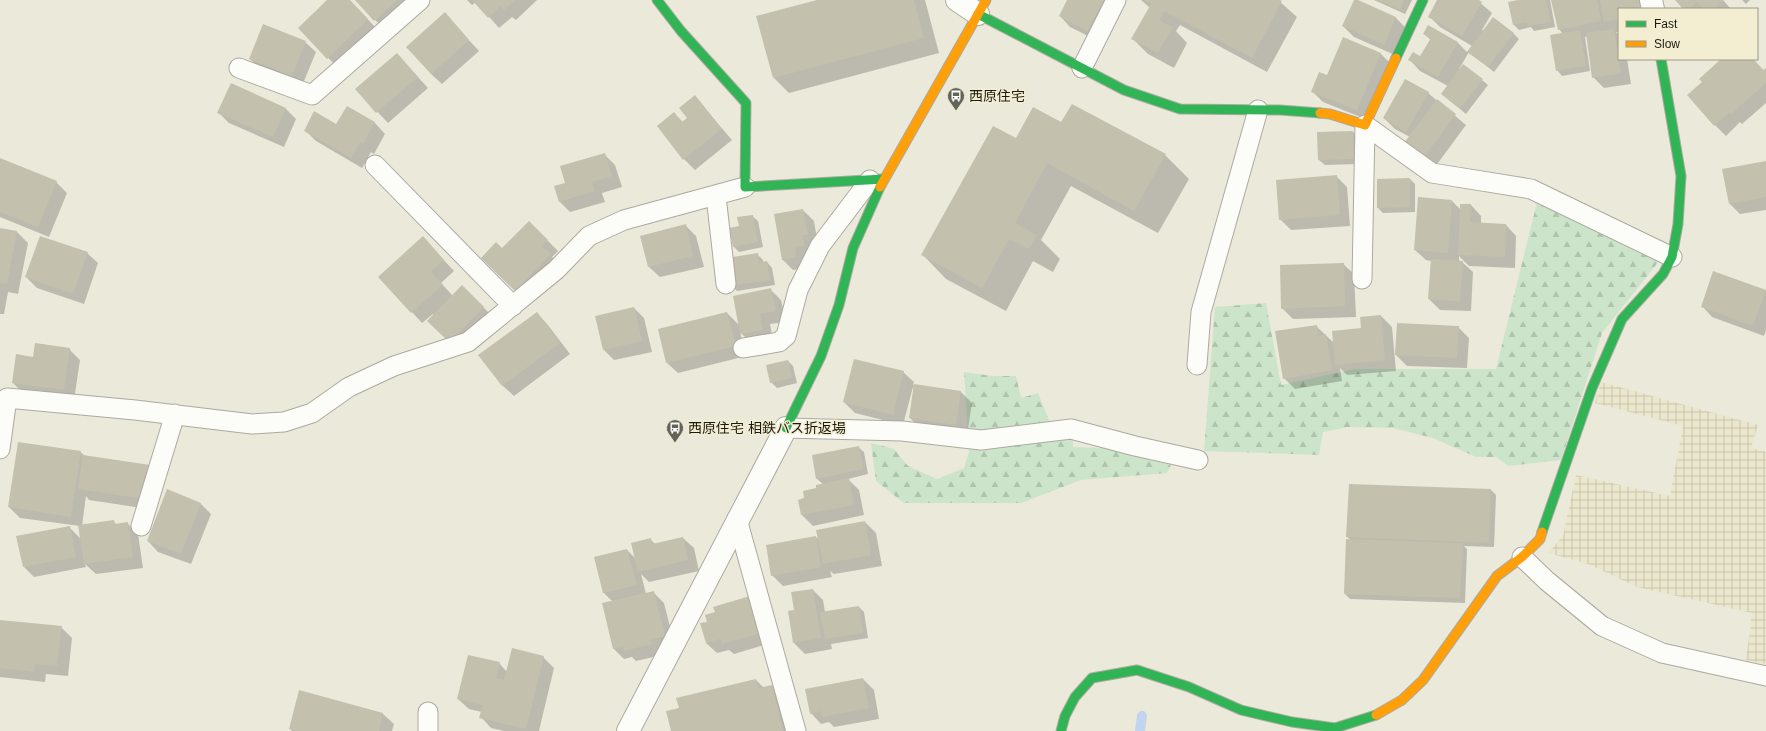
<svg xmlns="http://www.w3.org/2000/svg" width="1766" height="731" font-family="Arial,'Noto Sans JP',sans-serif">
  <style>
    .industrial { fill: url(#industrial-grid) }
    .forest { fill: url(#forest-firs) }
    .shadow { fill: #0003 }
    .lines { fill: none; stroke-linecap: round; stroke-linejoin: round }
    .stream { stroke: #c2d5ef; stroke-width: 10 }
    .building { fill: #c3c0ad }
    .lane-casing { stroke: #acaa9f; stroke-width: 21 }
    .street-casing { stroke: #acaa9f; stroke-width: 24 }
    .fast-casing { stroke: #acaa9f; stroke-width: 11 }
    .slow-casing { stroke: #acaa9f; stroke-width: 11 }
    .lane { stroke: #fcfcf9; stroke-width: 19 }
    .street { stroke: #fcfcf9; stroke-width: 22 }
    .fast { stroke: #30b455; stroke-width: 9 }
    .slow { stroke: #ff9f0a; stroke-width: 9 }
    .labels { text-anchor: middle; dominant-baseline: central; stroke-width: 3; stroke-linejoin: round; paint-order: stroke }
    .poi-label { font-size: 14px; fill: #1c1b11; stroke: #f3eed2; text-anchor: start }
  </style>
  <defs>
    <pattern id="industrial-grid" width="8" height="8" patternUnits="userSpaceOnUse"><rect width="8" height="8" fill="#ebe7cc"/><path d="M0 4h8M4 0v8" fill="none" stroke="#c9c6ae"/></pattern>
    <pattern id="forest-firs" width="22" height="20" patternUnits="userSpaceOnUse"><rect width="22" height="20" fill="#cce5ca"/><path d="M5 1l3.5 6h-7zM16 11l3.5 6h-7z" fill="#afc4ac"/></pattern>
  </defs>
  <rect width="100%" height="100%" fill="#ebe9da"/>
  <path class="industrial" d="M1601 382 1758 425 1751 448 1766 452V664L1746 660 1752 613 1637 587 1588 564 1548 553 1563 536 1576 475 1670 496 1683 426 1595 403Z"/>
  <path class="forest" d="M1538 198 1659 261 1602 333 1561 460 1509 466 1496 457H1476L1433 438 1393 428 1348 427 1323 432 1319 455 1204 451 1215 307 1266 303 1281 385 1355 369H1496Z
    M964 372 992 376H1016L1021 398 1038 393 1050 423 1073 420V447L1106 448 1171 465 1167 473 1081 480 1021 503H904L876 481 871 443 894 449 908 466 937 479 964 468 969 452Z"/>
  <path class="shadow" d="M328 0H349L378 30 339 69 299 28Z
    M356 0H418L386 31Z
    M467 0H537L516 20 512 17 499 28 476 2 472 5Z
    M821 0H925L939 53 789 93 774 78Z
    M1069 0H1115L1098 41 1070 27 1060 16Z
    M1141 0H1278L1297 17 1267 72 1180 25 1176 31 1187 43 1174 68 1148 54 1133 39 1150 8Z
    M1355 0 1396 18 1406 28 1395 55 1354 37 1343 26Z
    M1374 0H1412L1405 14Z
    M1439 0H1477L1492 13 1482 30 1513 33 1519 39 1494 72 1469 52 1459 69 1482 80 1488 85 1466 114 1442 94 1448 86 1420 71 1410 60 1421 58 1431 40 1424 34 1457 42 1467 52 1472 46 1440 27 1429 16Z
    M1522 0H1550L1555 27 1534 31 1531 27 1519 30 1514 25Z
    M1552 0H1650L1619 9V32H1616L1619 35V59H1627L1631 84 1604 88 1593 77 1587 36 1585 37 1590 71 1562 76 1557 70 1563 34 1559 29Z
    M1677 0H1723L1731 9H1685Z
    M1742 0H1750L1746 4Z
    M445 14 479 51 442 84 431 74Z
    M305 42 316 52 302 86 261 70 250 59Z
    M1380 53 1391 64 1368 120 1323 102 1312 91 1327 77Z
    M397 54 428 88 388 123 356 89Z
    M1723 59H1753L1764 71 1766 69V103L1742 124 1740 122 1726 136 1715 125 1703 82Z
    M1428 93 1466 125 1435 167 1416 153 1410 137 1395 129 1384 118Z
    M695 97 732 140 695 170 684 159 674 114 683 122 688 118Z
    M348 107 375 123 385 134 374 154 371 152 362 168 316 141 305 130 337 126Z
    M285 108 296 119 284 147 229 123 218 112Z
    M1062 124 1165 155 1189 179 1158 233 1071 186 1041 240 1060 259 1053 272 1033 261 1006 311 946 279 923 255 1016 139Z
    M1353 132 1358 137 1359 164 1325 165 1319 160Z
    M604 154 615 165 622 187 602 193 605 202 570 212 559 201 566 183Z
    M0 160 56 182 67 193 49 237 0 217Z
    M1766 162V210L1740 214 1730 204Z
    M1337 177 1347 187 1350 226 1291 230 1280 219Z
    M1410 179 1415 184V212L1383 213 1378 208Z
    M1419 198 1452 201 1461 210 1471 205 1481 216V224L1506 225 1516 236 1515 268 1469 266 1459 256V261L1462 262 1473 272 1471 311 1440 310 1429 299 1431 261 1426 260 1415 250Z
    M803 210 814 221 818 245 806 268 793 270 782 259Z
    M752 216 758 221 763 247 739 252 734 247 740 227Z
    M529 222 558 251 552 257 561 266 526 301 482 258 502 249Z
    M685 225 696 236 704 267 660 277 649 267Z
    M0 229 17 232 28 243 18 294 8 292 4 314H0Z
    M423 238 454 271 441 283 453 296 462 286 494 318 460 352 433 314 422 323 380 277Z
    M87 253 98 263 84 304 37 288 26 277Z
    M757 254 763 260V263L767 262 772 268 775 285 737 291 731 285Z
    M1343 264 1354 274 1356 317 1293 319 1282 308Z
    M1714 272 1766 291V330L1764 336 1712 317 1702 306Z
    M771 290 781 300 786 322 770 324 773 340 752 344 740 332 746 356 678 373 667 363 727 313 740 326Z
    M634 308 644 318 652 352 614 360 604 350Z
    M537 313 547 324 570 354 514 396 503 386 480 355Z
    M1381 316 1392 327 1396 371 1347 375 1340 368 1342 381 1295 389 1284 378 1316 326 1335 344Z
    M1458 327 1469 338 1467 368 1407 366 1396 355Z
    M69 349 80 360 74 400 24 394 13 383 34 358Z
    M788 361 793 366 797 383 777 388 771 382Z
    M903 372 914 382 913 385 961 392 972 403 967 435 920 428 910 418 914 387H913L903 425 855 413 844 402Z
    M858 447 864 452 868 474 848 479 859 490 864 515 813 526 802 515 800 500 805 499 823 484 817 479Z
    M80 452 155 510 89 500 86 496 82 526 113 521 117 525 127 523 138 534 143 568 96 574 85 564 86 567 34 577 24 567 69 527 81 539 80 526 20 518 9 507Z
    M1350 485 1491 490 1496 495 1494 547 1464 546 1467 549 1465 603 1350 599 1345 594 1351 540 1347 537Z
    M201 504 211 514 191 564 158 552 148 541Z
    M865 522 876 533 882 566 834 574 830 571 832 577 783 586 772 575 816 537 819 540Z
    M683 538 694 548 699 571 649 582 641 574 646 594 653 592 664 603 675 647 662 655 636 661 632 657 624 659 614 649 613 602 604 593 595 557 627 550 635 558 650 539 655 544Z
    M813 590 823 600 825 612 859 607 864 612 868 638 831 644 832 649 805 654 794 643 796 611Z
    M750 597 771 643 734 654 729 650 717 653 706 643 709 622Z
    M0 621 61 627 72 638 68 676 46 674 45 682 0 677Z
    M543 657 554 668 539 731H504L491 728 481 717 482 712 469 709 458 699 499 663 507 672Z
    M863 679 874 690 879 719 834 727 829 722 821 724 811 713Z
    M756 680 764 688 772 686 787 701 795 731H672L680 709Z
    M300 691 383 714 394 724 392 731H292L290 729Z"/>
  <g class="lines">
    <path class="stream" d="M1140 731 1142 716"/>
  </g>
  <path class="building" d="M327 0H350L368 19 327 59 298 28Z
    M355 0H397L374 21Z
    M472 0H515L504 10 501 6 488 18Z
    M817 0H914L924 38 773 78 756 16Z
    M1067 0H1104L1087 31 1059 16Z
    M1144 0H1280L1282 1 1252 58 1164 11 1159 20 1173 27 1158 53 1131 39 1151 4Z
    M1354 0H1358L1396 17 1384 45 1342 26Z
    M1378 0H1404L1400 10Z
    M1437 0H1479L1482 2 1462 36 1428 17Z
    M1518 0H1546L1551 22 1528 26 1527 22 1513 25 1508 2Z
    M1551 0H1597L1601 21 1558 30Z
    M1600 0H1644L1645 9H1619V19L1604 22Z
    M1675 0H1724L1714 9H1703L1697 2 1690 9H1683Z
    M445 12 469 40 431 74 406 47Z
    M1493 17 1514 33 1488 67 1467 52Z
    M263 24 306 41 292 76 249 59Z
    M1428 25 1458 42 1438 77 1408 60 1413 52 1420 56 1431 38 1423 34Z
    M1614 29 1621 73 1592 78 1586 33Z
    M1580 30 1586 66 1556 71 1550 35Z
    M1343 37 1381 53 1357 110 1311 92 1319 72 1327 75Z
    M397 53 418 77 376 113 355 89Z
    M1721 59H1753L1763 70 1766 68V83L1731 114 1729 112 1714 126 1687 95 1702 82 1699 79Z
    M1463 64 1483 79 1460 109 1441 94Z
    M1405 79 1429 92 1406 132 1383 118Z
    M231 83 286 108 273 137 217 113Z
    M695 95 722 129 683 160 657 126 674 112 682 122 687 118 679 108Z
    M1437 99 1456 114 1424 157 1404 143Z
    M1072 104 1166 154 1134 211 1047 163 1015 223 1037 235 1029 249 1009 239 982 288 921 255 993 126 1016 138 1033 107 1061 122Z
    M347 106 375 122 363 144 360 142 351 158 304 131 314 111 336 124Z
    M1353 131 1355 159 1318 160 1317 132Z
    M605 153 612 176 592 182 595 191 559 202 554 186 565 183 560 166Z
    M0 158 57 181 38 227 0 212Z
    M1766 161V197L1729 204 1722 169Z
    M1337 175 1340 215 1279 220 1276 180Z
    M1410 178V207L1377 208V179Z
    M1418 197 1452 200 1448 253 1414 250Z
    M1460 204H1471L1470 222 1506 224 1505 257 1458 255Z
    M803 209 808 235H803L804 246 795 248 796 257 782 260 774 214Z
    M753 215 758 242 733 247 729 228 739 226 737 217Z
    M529 221 548 240 542 246 551 254 515 291 481 258 496 242 502 248Z
    M686 224 693 256 648 267 640 236Z
    M0 228 17 231 7 284 0 283Z
    M40 236 88 252 73 294 25 277Z
    M423 236 444 260 431 272 443 285 411 313 378 277Z
    M758 253 759 262 767 261 770 280 730 286 726 258Z
    M1431 259 1463 261 1460 301 1428 299Z
    M1344 263 1345 306 1281 309 1280 265Z
    M1713 271 1766 290 1753 326 1701 307Z
    M462 285 484 307 449 342 427 321Z
    M771 288 776 311 760 314 763 330 740 334 733 296Z
    M634 307 642 341 603 350 595 316Z
    M537 312 560 343 502 386 478 355Z
    M727 312 736 346 666 363 658 329Z
    M1381 315 1385 360 1335 365 1332 331 1361 328 1360 317Z
    M1397 323 1459 326 1457 358 1395 355Z
    M1317 325 1319 336 1326 334 1332 370 1283 379 1275 331Z
    M35 343 70 348 64 390 12 383 16 354 33 357Z
    M854 359 904 371 893 415 843 402Z
    M788 360 792 378 770 383 766 365Z
    M914 384 961 391 956 425 909 418Z
    M18 442 81 451 71 517 8 507Z
    M859 446 864 469 816 479 812 455Z
    M83 455 150 465 144 499 78 489Z
    M849 478 854 505 801 515 798 500 804 498 803 491 816 488V485Z
    M1349 484 1491 489 1489 543 1346 537Z
    M167 489 201 503 181 554 147 541Z
    M114 520 115 524 128 522 133 557 84 564 78 525Z
    M865 521 871 555 823 564 816 530Z
    M70 526 76 557 23 567 16 536Z
    M816 536 821 567 771 576 766 545Z
    M683 537 688 560 638 572 631 543 651 538 652 544Z
    M1346 539 1463 543 1460 598 1344 594Z
    M627 549 637 585 603 593 594 557Z
    M813 589 821 638 793 643 788 611 794 610 791 592Z
    M654 591 665 636 651 640 652 644 624 651 623 647 613 649 602 603Z
    M750 596 761 633 722 644 720 639 706 643 700 623 707 622 705 615 715 612 713 607Z
    M859 606 863 633 825 639 820 612Z
    M0 620 62 626 57 666 35 664 34 672 0 668Z
    M512 648 544 656 526 729 479 718 483 705 457 699 468 655 500 662 496 678 504 680Z
    M863 678 869 708 822 717 821 711 810 714 805 689Z
    M756 679 758 688 772 685 783 731H671L666 711 679 708 676 698Z
    M299 690 383 713 379 731H297L289 729Z"/>
  <g class="lines">
    <g class="lane-casing">
      <path id="lane" d="M239 68 312 95 420 0
        M1082 68 1116 0
        M1365 125 1432 173 1531 189 1672 257
        M375 165 513 306
        M716 196 726 284
        M1362 279 1365 125
        M743 348 779 342 786 336 798 290 820 246 870 180
        M1197 365 1201 312 1258 110
        M786 428 902 431 981 440 1071 429 1135 446 1198 460
        M0 449 7 398 135 410 252 424 284 422 312 413 349 387 394 366 468 342 556 270 589 236 624 220 745 187
        M737 519 796 731
        M141 526 175 414
        M1522 557 1547 581 1602 626 1662 653 1766 676
        M428 712V731"/>
    </g>
    <g class="street-casing">
      <path id="street" d="M957 0 978 14
        M1651 0 1653 9
        M628 731 786 428"/>
    </g>
    <g class="fast-casing">
      <path id="fast" d="M657 0 681 31 746 103 745 187 884 179
        M978 14 1124 90 1180 109 1280 110 1320 113
        M1396 58 1423 0
        M786 428 821 356 839 305 853 248 880 187
        M1542 532 1592 388 1622 319 1663 274 1672 257 1678 224 1681 176 1661 59
        M1061 731 1065 716 1075 697 1092 678 1137 670 1189 687 1241 710 1292 722 1335 728 1376 715"/>
    </g>
    <g class="slow-casing">
      <path id="slow" d="M1320 113 1330 114 1365 125 1396 58
        M880 187 986 0
        M1376 715 1402 700 1423 680 1497 576 1522 557 1540 539 1542 532"/>
    </g>
    <use href="#lane" class="lane"/>
    <use href="#street" class="street"/>
    <use href="#fast" class="fast"/>
    <use href="#slow" class="slow"/>
  </g>
  <defs>
    <g id="bus-pin" transform="scale(0.9)"><path d="M0 17L-7.5 6A9.5 9.5 0 1 1 7.5 6Z" fill="#646357" stroke="#f3eed2"/><path d="M-5-6H5V4H4V6H2V4H-2V6H-4V4H-5ZM-3.5-4V0h7V-4ZM-3.5 1.2v1.5H-2V1.2ZM2 1.2v1.5H3.5V1.2Z" fill="#fff"/></g>
  </defs>
  <g fill-rule="evenodd">
    <use href="#bus-pin" x="956" y="96"/>
    <use href="#bus-pin" x="675" y="428"/>
  </g>
  <g class="labels">
    <g class="poi-label">
      <text x="969" y="96">西原住宅</text>
      <text x="688" y="428">西原住宅 相鉄バス折返場</text>
    </g>
  </g>
  <rect x="1618" y="8" width="140" height="52" fill="#f3eed2" stroke="#9d9a85"/>
  <rect x="1626" y="21" width="20" height="6" fill="#30b455" stroke="#9d9a85"/>
  <text x="1654" y="28" font-size="12" fill="#1c1b11">Fast</text>
  <rect x="1626" y="41" width="20" height="6" fill="#ff9f0a" stroke="#9d9a85"/>
  <text x="1654" y="48" font-size="12" fill="#1c1b11">Slow</text>
</svg>
